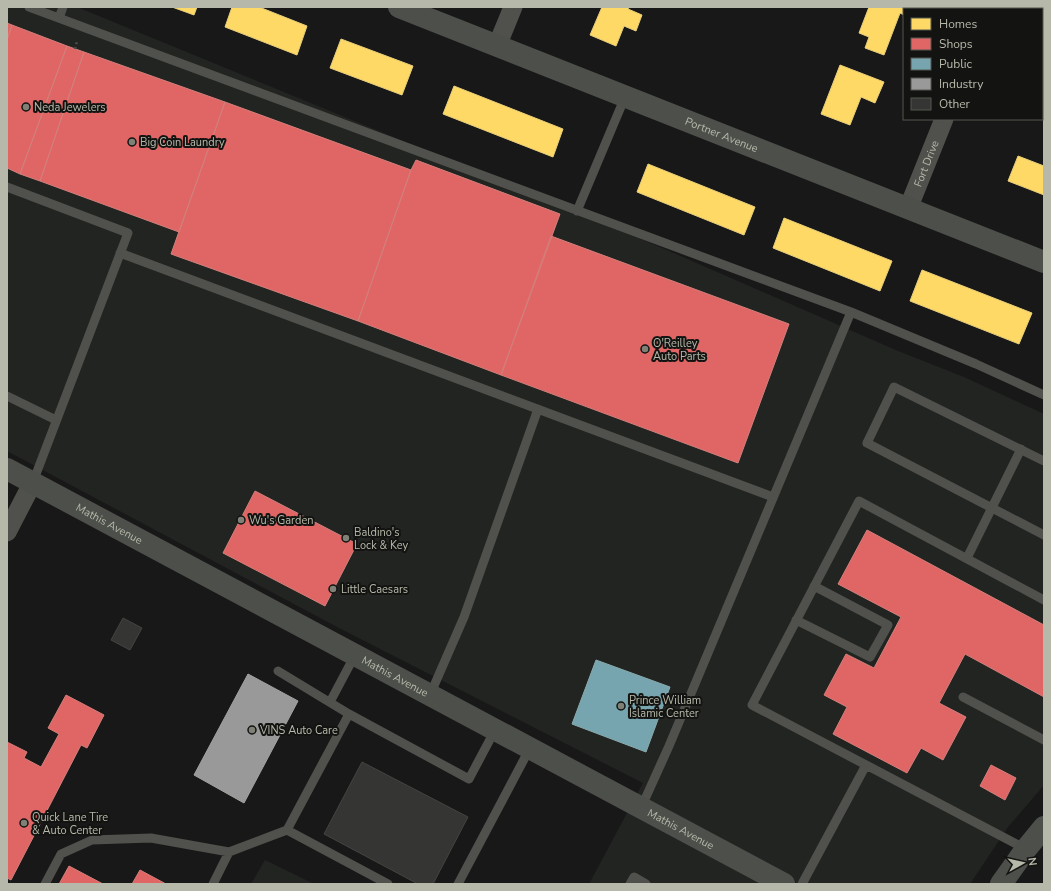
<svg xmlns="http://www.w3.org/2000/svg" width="1051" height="891" font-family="'Nunito Sans',sans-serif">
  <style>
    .built { fill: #222422 }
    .homes { fill: #ffd966; stroke: #e9cf7a }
    .shops { fill: #e06666; stroke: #d37f7a }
    .public { fill: #76a5af; stroke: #89abad }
    .industry { fill: #999; stroke: #a2a39e }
    .building { fill: #353634; stroke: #444440 }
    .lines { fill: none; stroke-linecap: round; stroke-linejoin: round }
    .path { stroke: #4b4c48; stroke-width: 2.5; stroke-dasharray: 2 3; stroke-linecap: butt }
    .lane { stroke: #50514c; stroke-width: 9 }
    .street { stroke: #50514c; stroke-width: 19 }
    .secondary { stroke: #4d4f4b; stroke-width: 22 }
    .poi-dot { fill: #7f8176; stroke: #131412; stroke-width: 1.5 }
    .labels { text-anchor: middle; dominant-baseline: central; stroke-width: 4; stroke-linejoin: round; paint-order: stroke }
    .poi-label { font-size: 11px; fill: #b6b9a9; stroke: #131412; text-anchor: start }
    .street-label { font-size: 11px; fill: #b6b9a9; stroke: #131412 }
  </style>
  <rect width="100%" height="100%" fill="#181818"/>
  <path class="built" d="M7 7H77L637 237 898 351 964 377 1044 414V785L1008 827 970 884H589L643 783 339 628 7 451Z
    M265 860 314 884H251Z"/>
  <path class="homes" d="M172 7H197L194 15Z
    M232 7H259L307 26 297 55 225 27Z
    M602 7H629L628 9 642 15 636 31 624 26 616 46 590 35Z
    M869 7H912L911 9H904V15L900 13 884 55 865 48 869 37 859 33Z
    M341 39 413 66 402 95 330 68Z
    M1044 50V87L1042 86V55Z
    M840 65 884 82 875 103 861 97 850 125 821 114Z
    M454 86 563 129 553 157 443 114Z
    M1018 156 1044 166V195L1008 181Z
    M648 164 755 207 744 235 637 192Z
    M784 218 892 261 880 291 773 248Z
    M922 270 1032 313 1019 344 910 301Z"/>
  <path class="shops" d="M7 23 12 25 7 40Z
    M12 25 67 46 20 174 7 168V40Z
    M67 46 84 52 40 181 20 174Z
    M84 52 225 102 179 232 40 181Z
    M225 102 411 170 358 321 171 254Z
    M416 160 560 214 501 375 358 321 411 170Z
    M551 236 789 324 738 463 501 375Z
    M255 491 357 544 325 606 223 553Z
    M867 530 1044 625V697L965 654 939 703 966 717 943 760 921 748 907 773 833 734 847 707 824 695 846 654 874 668 901 617 838 584Z
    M66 695 104 715 87 748 81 745 11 880 7 878V742L27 752 24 758 41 767 59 734 48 728Z
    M991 765 1016 778 1005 800 980 786Z
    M69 866 103 884H59Z
    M140 870 166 884H132Z"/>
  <path class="public" d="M596 660 670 687 646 752 572 724Z"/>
  <path class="industry" d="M248 674 298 701 244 803 194 775Z"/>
  <path class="building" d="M123 618 142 628 130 650 111 640Z
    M362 762 468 817 433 884H418L324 834Z"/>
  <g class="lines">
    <path class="path" d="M75 49 77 41"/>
    <path class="lane" d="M29 7 851 312 976 364 1044 395
      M59 18 63 7
      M7 187 128 233 33 482
      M577 211 625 97
      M120 253 773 497
      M7 396 56 420
      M1044 461 894 387 867 443 1044 535
      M967 558 1021 449
      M796 620 870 657 888 625 814 586
      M278 671 349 714 469 779 495 730
      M430 695 464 617 538 409
      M963 697 1044 740
      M330 702 355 655
      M349 714 287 830 388 884
      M641 808 669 746 851 312
      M1026 849 752 705 859 501 1044 600
      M229 852 287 830
      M45 884 61 854 92 840 151 838 229 852 213 884
      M458 884 530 748
      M630 884 634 877 646 884
      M802 884 866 765"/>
    <g class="street">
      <path d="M988 9 989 7"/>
      <path d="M497 46 513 7"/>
      <path id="s1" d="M908 209 944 119"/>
      <path d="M7 532 33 482"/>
    </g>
    <g class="secondary">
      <path id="s2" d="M399 7 1044 262"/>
      <path id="s3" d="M7 469 784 884"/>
      <path d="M1001 884 1026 849 1044 827"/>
    </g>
  </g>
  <g class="poi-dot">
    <circle cx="26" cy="107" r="4"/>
    <circle cx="132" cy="142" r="4"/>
    <circle cx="645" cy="349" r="4"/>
    <circle cx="241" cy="520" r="4"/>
    <circle cx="346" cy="538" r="4"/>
    <circle cx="333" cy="589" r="4"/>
    <circle cx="621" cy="706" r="4"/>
    <circle cx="252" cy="730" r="4"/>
    <circle cx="24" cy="823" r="4"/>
  </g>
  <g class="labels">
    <g class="poi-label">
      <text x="34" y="107">Neda Jewelers</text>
      <text x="140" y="142">Big Coin Laundry</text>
      <text x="653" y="343">O'Reilley<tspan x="653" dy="13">Auto Parts</tspan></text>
      <text x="249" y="520">Wu's Garden</text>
      <text x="354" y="532">Baldino's<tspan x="354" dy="13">Lock &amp; Key</tspan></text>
      <text x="341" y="589">Little Caesars</text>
      <text x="629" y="700">Prince William<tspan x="629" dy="13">Islamic Center</tspan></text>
      <text x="260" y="730">VINS Auto Care</text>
      <text x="32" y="817">Quick Lane Tire<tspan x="32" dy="13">&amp; Auto Center</tspan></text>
    </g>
    <g class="street-label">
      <text stroke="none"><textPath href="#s2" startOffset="347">Portner Avenue</textPath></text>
      <text stroke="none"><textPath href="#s1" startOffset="49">Fort Drive</textPath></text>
      <text stroke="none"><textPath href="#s3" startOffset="116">Mathis Avenue</textPath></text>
      <text stroke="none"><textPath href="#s3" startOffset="440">Mathis Avenue</textPath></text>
      <text stroke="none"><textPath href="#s3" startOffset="764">Mathis Avenue</textPath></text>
    </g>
  </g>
  <rect width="1051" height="891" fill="none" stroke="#b6b9a9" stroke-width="16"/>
  <rect x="903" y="8" width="140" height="112" fill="#131412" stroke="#54564e"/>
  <rect x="911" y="18" width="20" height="12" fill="#ffd966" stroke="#54564e"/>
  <text x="939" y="28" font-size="12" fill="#b6b9a9">Homes</text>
  <rect x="911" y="38" width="20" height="12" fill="#e06666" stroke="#54564e"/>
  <text x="939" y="48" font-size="12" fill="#b6b9a9">Shops</text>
  <rect x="911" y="58" width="20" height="12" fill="#76a5af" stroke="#54564e"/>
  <text x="939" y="68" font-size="12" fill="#b6b9a9">Public</text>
  <rect x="911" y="78" width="20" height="12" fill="#999999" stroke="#54564e"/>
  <text x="939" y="88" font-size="12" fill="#b6b9a9">Industry</text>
  <rect x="911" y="98" width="20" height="12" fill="#353634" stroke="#54564e"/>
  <text x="939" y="108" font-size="12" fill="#b6b9a9">Other</text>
  <g transform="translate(1023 863) rotate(82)" stroke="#131412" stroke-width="3" paint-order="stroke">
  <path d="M0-3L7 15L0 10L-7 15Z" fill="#b6b9a9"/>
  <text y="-6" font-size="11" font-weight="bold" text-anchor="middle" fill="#b6b9a9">N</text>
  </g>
</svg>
